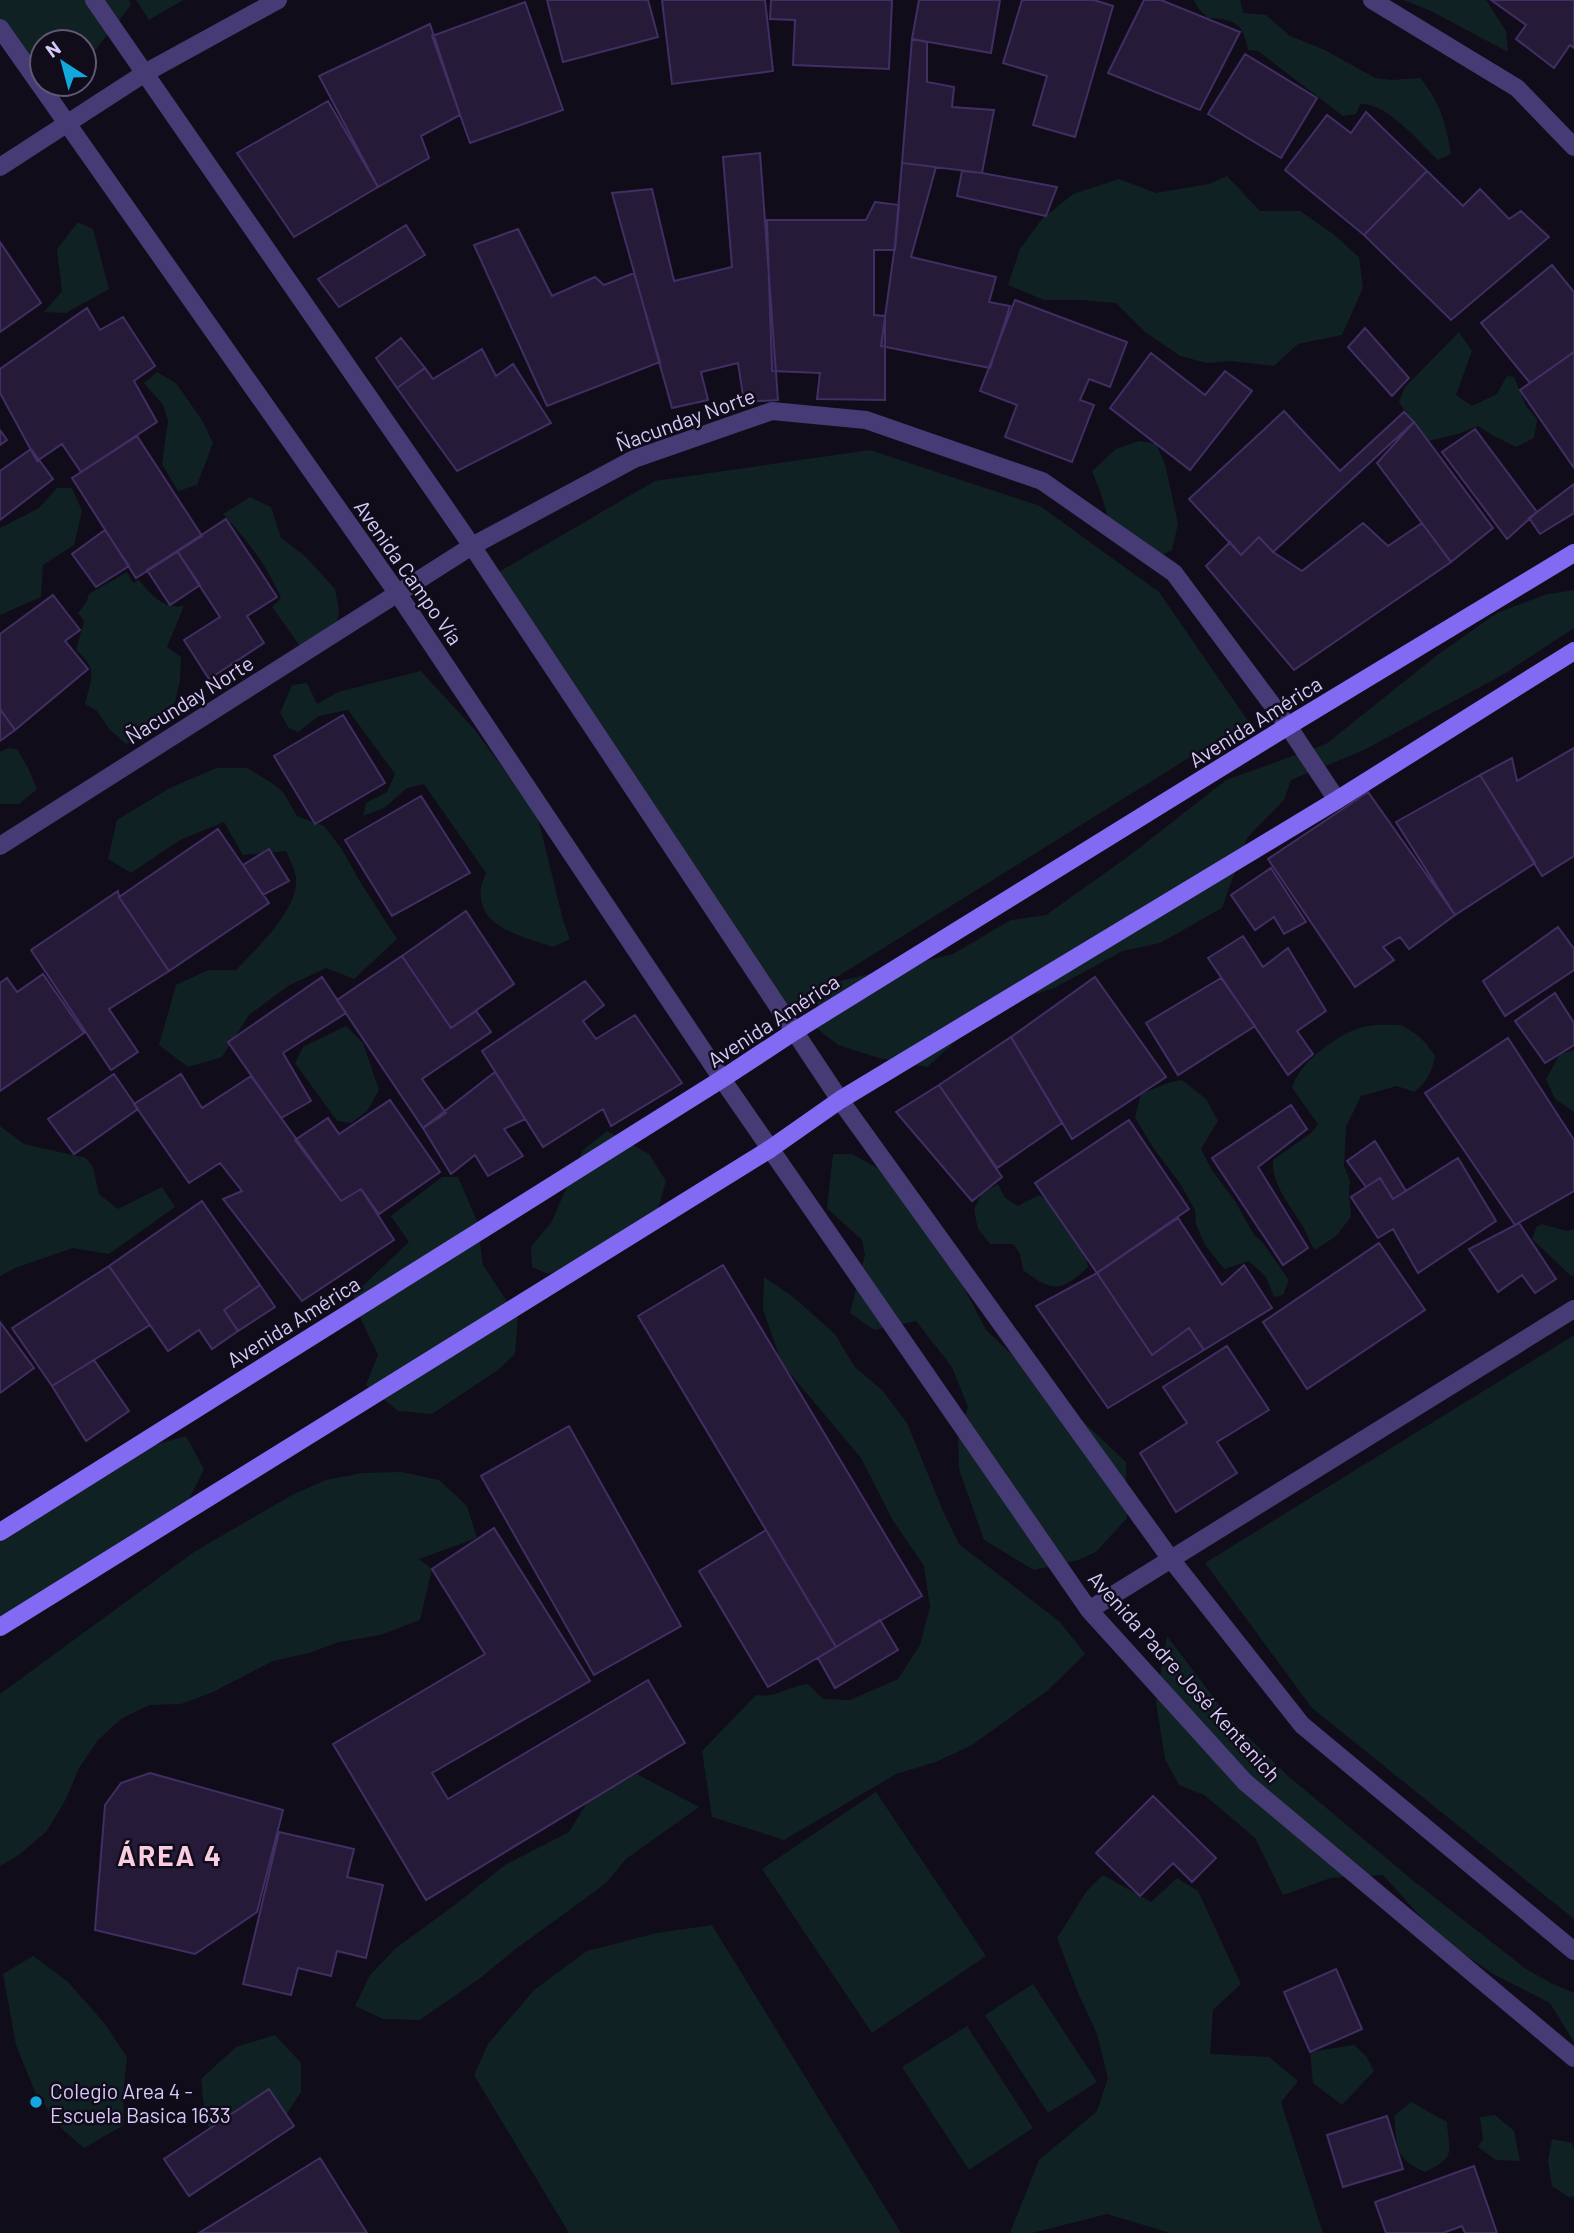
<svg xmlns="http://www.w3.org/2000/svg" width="1574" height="2233" font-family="Barlow,sans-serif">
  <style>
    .green { fill: #102123 }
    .building { fill: #261a39; stroke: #412e63; stroke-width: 2 }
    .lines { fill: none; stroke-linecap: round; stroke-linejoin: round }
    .minor { stroke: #473b75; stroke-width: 18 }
    .secondary { stroke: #836af2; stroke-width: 18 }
    .poi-dot { fill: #13a8dd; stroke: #110c1a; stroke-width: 2.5 }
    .labels { text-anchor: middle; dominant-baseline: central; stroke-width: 5; stroke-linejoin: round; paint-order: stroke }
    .street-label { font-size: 21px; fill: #d7cafa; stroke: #110c1a }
    .poi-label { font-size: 21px; fill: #d7cafa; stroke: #110c1a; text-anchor: start }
    .district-label { font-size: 28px; font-weight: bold; letter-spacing: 2px; fill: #facce2; stroke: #110c1a }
  </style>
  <rect width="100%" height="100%" fill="#110c1a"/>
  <path class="green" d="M0 0H129L131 5 84 64V42H42V84H51L34 92 0 42Z
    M136 0H183L149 20Z
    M1194 0H1240L1243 13 1266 15 1290 36 1325 50 1375 78 1392 80 1420 78C1440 101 1446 124 1451 154L1438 160C1419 142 1387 102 1360 104L1356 114 1343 116 1258 51 1248 50C1243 23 1235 19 1208 18L1198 8Z
    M1403 0H1486L1506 31 1508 52 1429 10Z
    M1227 176 1260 211H1300L1333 234 1359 257 1363 288 1342 335 1298 344 1274 366 1231 361 1207 363 1180 356 1145 332 1116 303 1081 300H1044L1008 285 1020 249 1042 219 1073 194 1119 179 1156 193 1209 184Z
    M78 222 93 229 109 289 66 313 44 312 62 291 57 249Z
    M1459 332 1472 351 1456 395 1472 406 1497 394 1507 376 1514 377 1526 406 1537 419 1534 438 1516 447 1492 435 1478 426 1458 434 1424 442 1399 402 1405 387Z
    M157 372 176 383 202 420 213 443 197 485 178 491 162 464 168 421 163 405 144 383Z
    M1139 441 1156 444 1165 464 1178 524 1172 550 1160 556 1110 523 1100 491 1092 471 1116 449Z
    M870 450 1040 506 1159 592 1248 721 824 985 953 954 1011 920 1046 915 1129 856 1226 780 1326 744 1436 656 1497 613 1544 595 1574 590V628L1504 674 1364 750 1291 780 1284 800 1247 838 1222 908 1160 943 1123 951 1054 988 993 1008 927 1067 879 1058 838 1045 815 1027 820 986 781 1011 492 576 655 481Z
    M57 488H72L82 511 74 545 43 565 41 597 0 615V528L39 508Z
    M250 497 271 507 281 538 306 557 335 589 339 611 334 639 305 653 272 607 281 598C266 564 248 541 223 514Z
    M127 572 133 583 139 580C152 595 162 609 184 606L167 647 181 657 180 680 175 702 146 735 126 744 109 729 97 711 85 704C91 678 99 670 76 650L84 621 78 613 86 603 89 594Z
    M421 671 474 729 537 814 563 920 570 939 553 947C525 937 476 928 481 889 481 884 484 878 486 873L424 784 407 788 384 808 363 816 366 803 387 792 395 774 348 710 319 716 298 732 289 728 280 713 292 685 307 683 317 704 338 692Z
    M8 748 17 749 28 768 37 789 19 804H0V752Z
    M216 768H247L272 783 283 792 297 816 324 826 341 848 359 880 397 939 354 979 326 968 288 986 249 1015 222 1057 188 1067 159 1045 176 985 208 970H236C256 949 299 909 296 878 295 869 289 859 286 851L243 855 224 822 180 840 131 873 108 859 117 820 170 788Z
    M1401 1025C1416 1033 1426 1041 1435 1056 1432 1072 1427 1082 1414 1092L1397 1086 1361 1096 1346 1127 1344 1166 1350 1180 1349 1194 1351 1217 1336 1236 1315 1250C1309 1242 1307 1233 1302 1225 1290 1205 1271 1184 1273 1160L1311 1133 1318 1124 1292 1088C1299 1062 1341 1031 1367 1026 1378 1024 1390 1025 1401 1025Z
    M346 1026 363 1043 379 1090 367 1111 351 1123 337 1121 295 1063 303 1047Z
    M1574 1050V1112L1555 1099 1546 1079 1560 1054Z
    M1182 1080 1206 1099 1218 1121 1201 1149 1211 1169 1235 1201 1254 1235 1263 1243 1289 1280 1283 1295 1274 1297 1266 1277 1249 1261 1224 1269 1205 1245 1196 1224 1195 1210 1181 1185 1152 1146 1135 1117 1141 1094 1168 1083Z
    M0 1126 24 1144 86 1158 93 1167 99 1194 118 1209 162 1187 175 1207 109 1254 73 1248 15 1268 0 1276Z
    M607 1131 649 1154 666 1181 658 1209 567 1272 546 1273 532 1267 531 1247 551 1223 583 1150Z
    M833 1154H852L881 1170 962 1284 986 1330 1126 1462 1127 1518 1096 1552 1078 1560 1034 1570 984 1540 959 1469 958 1434 968 1407 952 1367 916 1321 874 1330 850 1313 865 1255 862 1240 827 1208Z
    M442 1177H458L477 1221 483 1265 518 1318 515 1354 498 1370 432 1414 398 1411 366 1385 378 1355 360 1317 353 1295 409 1242 391 1216Z
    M998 1184 1005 1198 1018 1206 1039 1195 1052 1203 1060 1220 1086 1257 1088 1267C1060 1293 1052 1292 1023 1270L1020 1254 1013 1244H990L978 1229 974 1210 982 1193Z
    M1542 1224 1566 1231 1574 1229V1275L1571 1276 1532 1239 1537 1226Z
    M764 1277 792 1296 835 1334 854 1366 882 1390 907 1423 943 1511 959 1544 1060 1622 1085 1654 1047 1691 972 1745 936 1762 896 1774 784 1840 712 1817 702 1751 756 1695C778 1698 786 1687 808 1684L823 1699 850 1700 898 1679 920 1645 930 1607 924 1566 892 1519 861 1458 782 1364 763 1309Z
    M1574 1335V1919L1312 1708 1205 1563Z
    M186 1436 204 1469 182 1514 0 1627V1537L108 1458Z
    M401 1472 439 1480 467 1506 477 1538 419 1559 432 1569 420 1620 380 1635 339 1642 309 1653 273 1661 211 1693 181 1704 149 1705 121 1719 98 1740 79 1768 66 1799 46 1832 19 1855 0 1866V1694L194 1552 292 1495 326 1480 363 1473Z
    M1167 1636 1229 1718 1287 1775 1415 1882 1526 1969 1551 1983 1574 1993V2042L1550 2003 1495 1975 1440 1938 1383 1875 1331 1878 1283 1895 1255 1838 1204 1795 1179 1785 1165 1759 1156 1702Z
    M637 1774 699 1807 626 1859 605 1884 513 1951 483 1976 420 2020 383 2019 355 2006 370 1975 396 1948 456 1904 505 1865 569 1832 588 1801Z
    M876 1792 986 1956 872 2033 762 1869Z
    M1103 1875 1151 1902 1177 1878 1198 1891 1241 1984 1213 2010 1210 2054 1269 2057 1298 2081 1281 2102 1323 2233H1170L1107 2214 1032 2233H1010L1039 2160 1097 2111 1108 2078 1097 2034 1079 1995 1057 1938 1086 1892Z
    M712 1925 901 2233H569L474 2075 488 2044 534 1990 587 1951 657 1933Z
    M33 1956 67 1981 105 2024 127 2057 123 2094 124 2125 84 2148 63 2130 35 2092 16 2045 3 1974Z
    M1033 1984 1097 2082 1048 2113 985 2015Z
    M967 2026 1033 2128 969 2170 902 2067Z
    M275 2035 301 2063V2092L286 2115 269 2089 209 2128 205 2117 201 2079 236 2047Z
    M1354 2045 1366 2056 1374 2071 1342 2105 1313 2083 1310 2052Z
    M1411 2102 1447 2122C1449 2154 1457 2156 1425 2172 1393 2158 1398 2147 1394 2116Z
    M1495 2115 1514 2131 1520 2161 1496 2160 1478 2147 1483 2139 1480 2117Z
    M1552 2139 1572 2143 1574 2149V2196L1569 2197 1552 2186 1548 2161Z"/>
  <path class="building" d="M547 0H648L658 37 563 62Z
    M662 0H765L773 71 672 84Z
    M771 0H892L889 69 793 65 795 20 770 19Z
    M919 0H1000L991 53 912 39Z
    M1022 0H1094L1113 6 1075 137 1033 125 1047 76 1003 63Z
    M1144 0H1161L1240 32 1200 110 1108 73Z
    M1491 0H1574V48L1570 45 1554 68 1516 39 1526 25Z
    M525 2 563 110 470 143 432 36Z
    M430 24 460 115 421 136 429 158 378 187 319 76Z
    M912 39 927 42V82L954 87 952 107 994 110 982 173 902 163Z
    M1245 54 1317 98 1281 158 1208 114Z
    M328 101 378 187 294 237 237 153Z
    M1366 112 1427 171 1364 235 1285 170 1327 115 1351 133Z
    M760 153 778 400 744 402 738 363 701 372 708 400 672 408 612 193 652 189 674 281 732 267 723 157Z
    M902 163 936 167 911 257 996 277 989 302 1010 306 990 368 881 346 895 245Z
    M962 171 982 173 1057 187 1046 216 957 196Z
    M1427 171 1463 206 1480 189 1509 219 1521 211 1549 237 1451 320 1364 235Z
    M875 202 899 205 895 250H874V315L885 316V400L817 399 820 373 772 371 767 220H866Z
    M406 225 425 255 339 307 318 279Z
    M518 229 552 296 595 277 604 285 634 273 660 362 547 406 474 245Z
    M0 242 41 303 0 332Z
    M1552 265 1574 292V352L1530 383 1481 323Z
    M1015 300 1127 342 1110 387 1089 379 1080 400 1094 405 1072 462 1005 437 1017 405 980 391Z
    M87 308 100 330 123 317 155 366 134 381 157 422 81 472 62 444 37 461 0 393V369Z
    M1365 328 1409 378 1392 396 1348 347Z
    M401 338 425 368 397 388 376 358Z
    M482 349 496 376 513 364 551 423 457 471 397 388 425 368 433 379Z
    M1574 352V468L1520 390Z
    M1151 353 1205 395 1225 371 1252 391 1190 470 1110 408Z
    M1284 411 1340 471 1404 412 1414 422 1273 552 1259 537 1241 555 1189 499Z
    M1414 422 1493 528 1451 562 1377 463Z
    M1475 429 1537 512 1507 539 1442 452Z
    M0 430 7 440 0 445Z
    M137 436 202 536 136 578 72 478Z
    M31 449 53 479 0 520V471Z
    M1574 484V513L1540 534 1529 518Z
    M226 519 277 597 247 616 264 643 209 679 184 640 220 617 177 551Z
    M1363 523 1388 546 1422 523 1451 562 1294 670 1206 566 1230 542 1241 555 1259 537 1273 552 1302 571Z
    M105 530 129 566 96 587 72 554Z
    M177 551 200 585 170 605 147 570Z
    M53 595 80 630 65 641 88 669 15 730 0 709V634Z
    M0 709 15 730 0 741Z
    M343 715 385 783 315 824 274 756Z
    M1574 748V856L1542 876 1480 775 1512 758 1517 781Z
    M1480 775 1535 863 1455 915 1396 822Z
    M1368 792 1455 915 1409 949 1400 937 1383 947 1394 960 1355 987 1268 859Z
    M421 796 470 873 392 916 345 840Z
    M218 829 269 903 169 971 119 897Z
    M269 849 289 881 263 895 243 865Z
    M1271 868 1306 922 1284 934 1274 917 1255 930 1231 895Z
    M118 891 119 897 169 971 109 1009 138 1052 111 1070 31 950Z
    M466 911 514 984 451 1028 402 956Z
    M1558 927 1574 949V970L1505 1016 1483 981Z
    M1243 936 1263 967 1288 948 1326 1011 1297 1031 1313 1054 1288 1075 1208 958Z
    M402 956 451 1028 476 1011 491 1032 422 1079 446 1113 423 1128 337 1000Z
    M43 974 84 1033 0 1091V983L7 978 17 992Z
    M322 977 346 1013 283 1053 311 1101 281 1118 228 1042Z
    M1095 977 1166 1077 1072 1139 1011 1037Z
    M1221 978 1255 1026 1178 1075 1146 1023Z
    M585 981 604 1005 583 1021 596 1039 635 1015 682 1083 611 1126 603 1109 543 1147 482 1051Z
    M1555 993 1574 1023V1045L1545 1063 1515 1021Z
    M1011 1037 1062 1123 997 1168 939 1085Z
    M1508 1038 1574 1140V1191L1515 1225 1425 1093Z
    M495 1072 525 1119 504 1129 523 1156 488 1176 475 1155 451 1174 423 1128Z
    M114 1074 138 1109 74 1154 48 1119Z
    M181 1074 202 1108 251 1076 341 1201 361 1189 394 1240 302 1301 223 1199 242 1191 220 1163 189 1183 134 1104Z
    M939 1085 1002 1177 972 1201 896 1112Z
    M390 1100 440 1172 379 1214 361 1189 341 1201 295 1140 328 1118 339 1134Z
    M1291 1105 1307 1129 1258 1167 1308 1248 1283 1265 1212 1158Z
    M1129 1120 1189 1209 1097 1273 1035 1183Z
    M1375 1141 1406 1191 1393 1199 1380 1178 1366 1187 1347 1161Z
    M1458 1158 1496 1221 1418 1273 1393 1229 1378 1238 1351 1197 1380 1178 1393 1199Z
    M202 1201 260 1285 224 1310 238 1331 212 1349 199 1330 168 1351 109 1266Z
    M1178 1218 1222 1285 1244 1265 1272 1308 1204 1350 1189 1328 1152 1355 1097 1273Z
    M1519 1223 1556 1279 1535 1293 1522 1275 1498 1292 1469 1249Z
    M1379 1243 1425 1310 1307 1389 1263 1322Z
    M723 1265 922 1596 836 1647 638 1316Z
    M109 1266 150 1325 52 1386 12 1328Z
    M1097 1273 1152 1355 1189 1328 1204 1350 1108 1408 1036 1306Z
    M260 1285 275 1307 238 1331 224 1310Z
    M0 1322 34 1368 0 1393Z
    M1227 1346 1269 1410 1217 1442 1237 1473 1176 1512 1140 1453 1187 1423 1163 1387Z
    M94 1360 129 1411 86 1441 52 1386Z
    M569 1426 681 1626 594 1675 481 1476Z
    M494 1528 590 1681 432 1773 448 1799 648 1680 685 1743 426 1900 333 1744 485 1654 432 1569Z
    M766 1530 836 1647 768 1687 699 1571Z
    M880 1620 898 1650 835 1688 818 1658Z
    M150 1773 283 1810 257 1912 195 1954 95 1930 105 1805 121 1783Z
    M1153 1796 1216 1858 1192 1882 1173 1863 1140 1896 1096 1853Z
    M279 1832 354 1849 347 1877 383 1885 366 1958 337 1951 331 1976 298 1968 291 1995 243 1984Z
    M1336 1969 1362 2029 1310 2052 1284 1992Z
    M269 2089 294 2126 189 2196 164 2159Z
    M1387 2116 1403 2169 1343 2187 1327 2135Z
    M320 2158 367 2233H199Z
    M1474 2166 1497 2233H1465L1462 2226 1443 2233H1386L1375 2202Z"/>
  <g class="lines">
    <path class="minor" d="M94 0 472 546 840 1100 1170 1558 1302 1725 1574 1951
      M1372 0 1517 88 1574 147
      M0 28 398 594 722 1079 1089 1610 1245 1782 1574 2058
      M0 167 145 73 278 0
      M0 846 472 546 634 459 772 411 866 420 1042 481 1174 573 1288 726 1337 800
      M1089 1610 1574 1309"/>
    <path class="secondary" d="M0 1532 722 1079 795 1031 1288 726 1574 553
      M0 1627 770 1149 840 1100 1337 800 1574 651"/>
  </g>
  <circle class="poi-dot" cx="36" cy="2102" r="7"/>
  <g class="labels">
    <g class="street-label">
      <text transform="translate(685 419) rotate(-20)">Ñacunday Norte</text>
      <text transform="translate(409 572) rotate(55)">Avenida Campo Vía</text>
      <text transform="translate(189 699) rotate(-32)">Ñacunday Norte</text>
      <text transform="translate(1255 721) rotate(-32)">Avenida América</text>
      <text transform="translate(773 1020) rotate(-33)">Avenida América</text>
      <text transform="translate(293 1321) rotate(-32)">Avenida América</text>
      <text transform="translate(1185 1676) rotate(48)">Avenida Padre José Kentenich</text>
    </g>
    <g class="poi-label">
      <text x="50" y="2090">Colegio Area 4 -<tspan x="50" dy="24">Escuela Basica 1633</tspan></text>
    </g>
    <g class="district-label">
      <text x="170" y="1855">ÁREA 4</text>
    </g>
  </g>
  <g transform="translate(63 63) rotate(324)"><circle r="33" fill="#110c1a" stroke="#605874" stroke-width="2"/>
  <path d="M0-5L12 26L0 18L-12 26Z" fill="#13a8dd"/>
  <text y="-10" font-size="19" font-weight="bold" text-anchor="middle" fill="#d7cafa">N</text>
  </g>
</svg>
